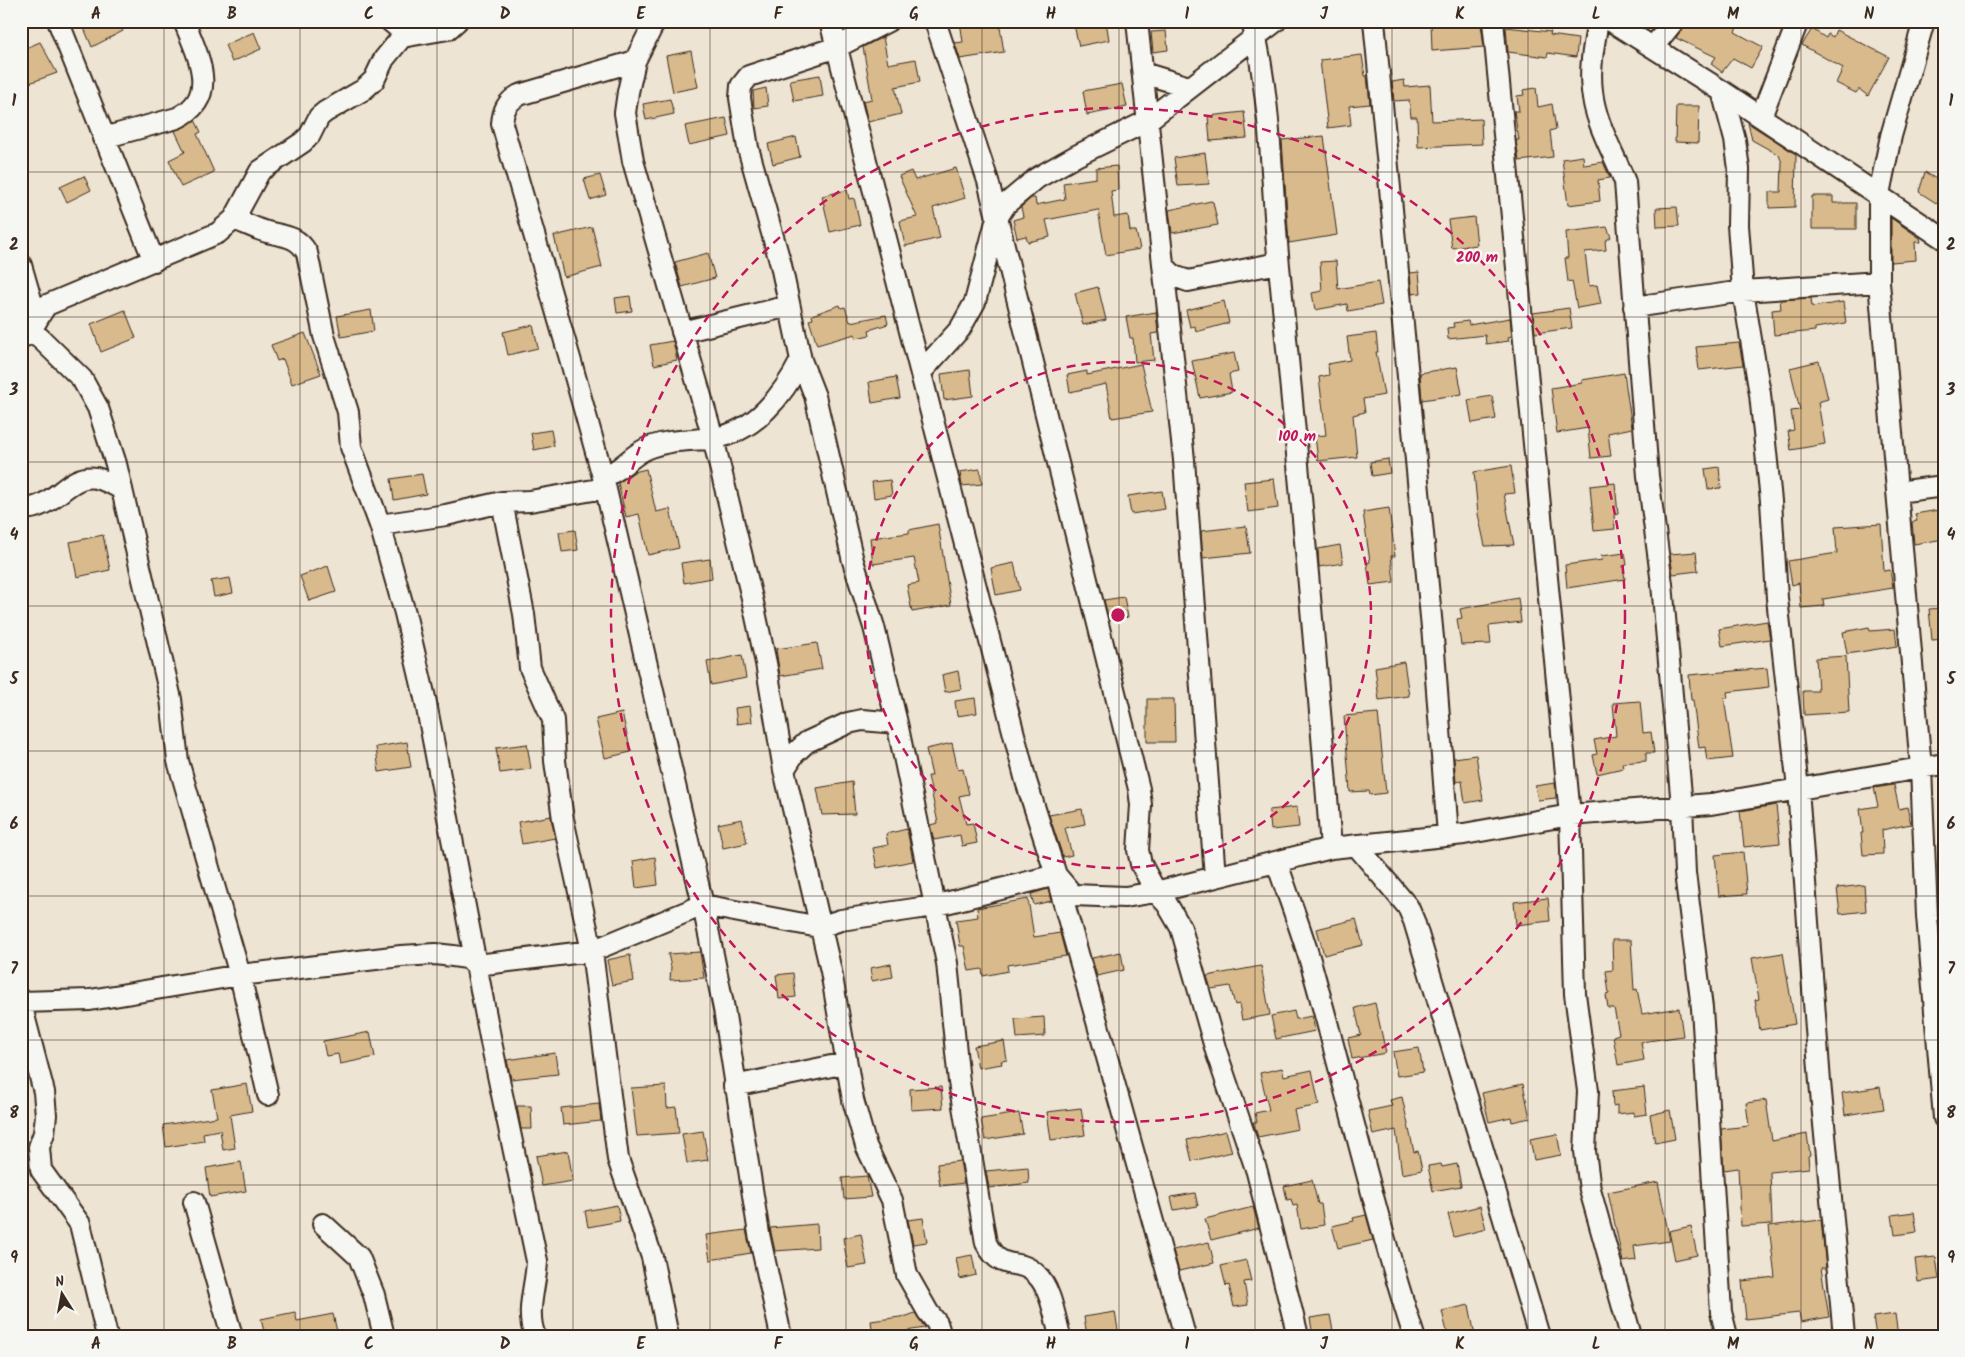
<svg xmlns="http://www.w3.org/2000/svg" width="1965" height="1357" font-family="Kalam,sans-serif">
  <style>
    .building { fill: #d8ba8c; stroke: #3b2a1e }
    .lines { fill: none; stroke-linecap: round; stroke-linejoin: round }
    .street-casing { stroke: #3b2a1e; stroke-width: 24 }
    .street { stroke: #f6f6f2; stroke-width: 20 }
    .grid { fill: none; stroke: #3b2a1e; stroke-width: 1; stroke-opacity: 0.55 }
    .ring { fill: none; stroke: #c2185b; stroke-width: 2.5; stroke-dasharray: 9 6 }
    .centre { fill: #c2185b; stroke: #f6f6f2; stroke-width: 2.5 }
    .ring-label { font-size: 15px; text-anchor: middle; font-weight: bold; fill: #c2185b; stroke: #f6f6f2; stroke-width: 5; stroke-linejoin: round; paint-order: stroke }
    .neatline { fill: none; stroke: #3b2a1e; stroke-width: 2 }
    .grid-label { font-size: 16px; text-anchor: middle; font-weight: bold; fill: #3b2a1e }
  </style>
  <rect width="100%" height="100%" fill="#ede4d3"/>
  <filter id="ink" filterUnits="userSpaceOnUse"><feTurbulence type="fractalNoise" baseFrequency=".02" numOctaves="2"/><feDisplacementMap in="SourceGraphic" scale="10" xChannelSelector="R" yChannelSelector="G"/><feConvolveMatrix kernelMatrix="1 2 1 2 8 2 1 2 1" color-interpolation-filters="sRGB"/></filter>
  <g filter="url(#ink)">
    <path class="building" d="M81 21H119L123 31 92 47Z
      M960 21H999L1004 52 960 59 955 43 963 42Z
      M1073 21H1106L1109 40 1079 46Z
      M1431 21H1468L1481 24 1484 47 1432 51Z
      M1686 21H1740L1735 32 1763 47 1751 68 1733 58 1722 72 1711 64 1716 57 1676 38Z
      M1506 27 1551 32 1550 35 1578 39 1576 57 1548 53 1547 57 1508 52Z
      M1812 29 1826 38 1828 34 1833 37 1836 30 1889 57 1868 96 1859 89 1856 93 1836 83 1843 68 1802 45Z
      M1166 31 1168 50 1153 52 1151 32Z
      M254 32 261 49 232 62 225 45Z
      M883 37 888 64 916 59 920 82 895 87 901 114 868 122 863 101 872 99 863 47Z
      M40 42 57 73 21 86V50Z
      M691 51 698 87 673 92 666 56Z
      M1362 55 1365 76H1367L1370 104 1349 106 1351 125 1328 128 1320 60Z
      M820 75 823 96 794 101 790 80Z
      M1404 80 1405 87 1430 85 1432 121 1481 119 1482 144 1418 147 1417 117H1411L1409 100 1394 101 1392 82Z
      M1122 84 1127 107 1087 115 1083 91Z
      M766 88 768 106 754 108 753 91Z
      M1536 88 1538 107 1552 104 1556 129 1550 131 1553 157 1519 161 1516 140H1519L1514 111H1519L1517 96 1524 95 1523 90Z
      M670 99 674 114 646 120 643 104Z
      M1676 106H1699L1698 143 1675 142Z
      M1244 112 1247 138 1210 141 1208 116Z
      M726 118 730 136 689 145 685 126Z
      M195 120 201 132 197 134 214 172 181 187 169 160 185 152 175 131Z
      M1748 123 1796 154 1795 207 1769 208V192H1781L1782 163 1779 155 1752 140Z
      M1324 136 1337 235 1289 243 1282 140Z
      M796 137 800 157 773 164 768 144Z
      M1205 153 1209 184 1178 186 1174 158Z
      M1583 156 1584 165 1603 162 1610 178 1598 180 1600 201 1568 205 1562 159Z
      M1117 166 1118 190 1111 191 1114 217 1128 215 1130 231H1136L1140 249 1106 255 1098 210 1046 220 1050 237 1028 242 1026 236 1017 238 1013 220 1023 217 1021 207 1031 198H1035L1036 205 1065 199 1063 183 1096 178V168Z
      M956 168 965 198 933 208 940 238 905 246 900 221 917 217 899 176 911 171 915 180Z
      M1925 172 1944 184V208L1919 192Z
      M600 175 606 195 590 200 584 179Z
      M84 176 91 190 67 202 60 187Z
      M847 190 849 199 854 198 860 225 830 232 822 196Z
      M1812 196H1833V203H1856V229H1812Z
      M1211 201 1213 202 1218 225 1172 233 1169 210Z
      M1677 207 1679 226 1657 227 1656 208Z
      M1474 217 1477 245 1452 248 1448 220Z
      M1891 218 1920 238 1921 242H1915L1916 260 1891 262Z
      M592 227 602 267 564 277 554 236Z
      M1607 227 1611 237 1605 241 1606 250 1585 252 1589 286 1597 285 1601 304 1577 308 1572 281 1568 282 1565 258H1568L1566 232Z
      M708 253 715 278 682 287 675 262Z
      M1336 261 1338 289 1378 282 1382 305 1348 311 1347 304 1315 310 1312 293 1322 291 1320 262Z
      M1419 272 1421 293 1412 294 1410 273Z
      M1098 287 1106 320 1083 325 1075 293Z
      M630 296 632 311 617 313 615 298Z
      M1811 298 1812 307 1843 302 1846 323 1815 328V331L1774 335 1772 310 1781 309 1780 300Z
      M1224 301 1229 323 1196 332 1195 326 1190 327 1186 310Z
      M840 305 841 308 845 307 850 322 886 315 888 324 869 330 870 335 856 338 855 334 817 345 809 320 813 319 812 315Z
      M1569 308 1572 328 1535 333 1533 313Z
      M125 310 136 338 101 352 91 324Z
      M371 310 374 331 341 337 337 316Z
      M1156 312 1158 333 1151 334 1154 360 1135 362 1133 338H1130L1126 317Z
      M1510 318 1512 336 1508 337 1509 341 1486 344 1485 335 1448 339 1447 328 1454 327 1453 323 1468 321 1469 325Z
      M533 325 538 348 508 355 503 332Z
      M305 333 321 374 292 384 283 359 277 361 271 345Z
      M1376 333 1378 352H1376L1384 395 1363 399 1365 412 1353 415 1357 457 1318 461 1315 436 1326 435 1319 377 1329 375 1328 364 1350 360 1347 337Z
      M673 341 677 360 654 365 650 345Z
      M1739 343 1743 365 1699 370 1696 347Z
      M1234 353 1238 372 1229 374 1232 392 1200 398 1192 361Z
      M1819 361 1828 399 1818 402 1825 444 1791 450 1788 431 1794 430 1791 411 1800 410 1790 368Z
      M1141 364 1152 412 1112 418 1106 384 1070 392 1067 375 1087 371V375Z
      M1457 367 1462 394 1422 400 1420 373Z
      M970 370 973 396 944 400 941 374Z
      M1624 373 1632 428 1608 433 1611 456 1591 458 1588 428 1557 433 1551 388 1582 383V380Z
      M896 377 900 398 872 403 869 382Z
      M1492 396 1496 419 1472 423 1468 400Z
      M551 430 554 446 534 450 531 433Z
      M1388 459 1390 473 1372 476 1370 462Z
      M1511 466 1515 493 1504 494 1514 545 1485 546 1478 514 1474 472Z
      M1719 467 1721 488 1708 489 1705 469Z
      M646 469 656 512 670 509 679 548 648 555 639 514 626 517 618 483 634 472Z
      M980 469 982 484 962 486 960 472Z
      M422 474 426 494 394 500 391 479Z
      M1274 479 1278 508 1248 512 1244 482Z
      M890 480 892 495 874 498 872 482Z
      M1615 483 1618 514 1614 515 1615 529 1594 531 1590 486Z
      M1162 491 1165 509 1131 514 1128 496Z
      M1389 508 1395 556H1391L1394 582 1370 585 1367 563 1370 562 1363 512Z
      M1944 509V539L1914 544 1912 522 1917 521 1915 514Z
      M938 524 951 605 912 612 907 585 919 583 914 558 873 564 870 538 909 533V530Z
      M1881 524 1884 571 1890 570 1893 588 1823 599 1824 606 1801 608 1799 583 1792 585 1788 561 1837 553 1835 527Z
      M1246 526 1250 553 1203 558 1201 531Z
      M575 530 578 550 562 552 559 532Z
      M103 535 110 570 77 577 70 542Z
      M1340 545 1343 563 1319 567 1318 549Z
      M1696 552 1698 571 1673 574 1670 554Z
      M1625 553 1627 565 1623 566 1625 579 1567 588 1565 565 1602 560 1601 556Z
      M710 559 712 578 684 583 681 563Z
      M1014 563 1020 590 996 595 991 568Z
      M328 566 336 592 309 601 300 576Z
      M230 578 233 593 214 597 211 581Z
      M1124 597 1128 617 1109 621 1104 600Z
      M1518 598 1521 622 1489 626 1491 644 1461 645 1457 619 1462 618 1460 609Z
      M1944 608V639L1932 640 1929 609Z
      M1767 621 1770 639 1722 646 1719 629Z
      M1869 627 1870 631 1895 629 1897 646 1847 654 1843 632Z
      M817 643 822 669 780 676 776 649Z
      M742 655 746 678 711 685 707 662Z
      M1846 656 1849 712 1804 715 1803 691H1818L1816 658Z
      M1404 662 1409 696 1379 700 1375 667Z
      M1767 668 1769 687 1727 692 1728 698H1724L1733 758 1707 761 1705 747 1699 748 1693 700H1691L1689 675Z
      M958 671 961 689 945 692 942 675Z
      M975 698 977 713 957 716 955 701Z
      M1147 699H1174L1175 742H1147Z
      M1640 701 1643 733 1651 732 1654 753H1646V761L1622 763 1623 768 1597 774 1593 755 1597 754 1594 740 1616 736 1613 703Z
      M750 706 752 722 737 724 735 708Z
      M622 713 631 752 605 758 596 719Z
      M1378 713 1386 793 1370 795 1369 791 1350 792 1344 716Z
      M407 742 411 767 379 772 376 747Z
      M952 743 958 770 963 769 969 794 959 796 966 824 973 823 977 843 962 846 960 835 934 840 930 825 938 823 928 776H932L926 749Z
      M527 744 531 769 500 773 496 748Z
      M1476 755 1483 800 1465 803 1462 781 1456 782 1454 758Z
      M852 782 855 814 822 815 817 788Z
      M1555 783 1556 798 1538 800 1535 786Z
      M1894 785 1899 809 1907 807 1911 824 1882 830 1883 854 1863 855 1861 833H1863L1860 809 1878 806 1874 788Z
      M1776 805 1780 843 1744 847 1740 811Z
      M1297 807 1299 827 1271 830 1269 810Z
      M1082 809 1085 824 1065 828 1072 855 1063 857 1049 815Z
      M551 816 555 838 522 844 518 822Z
      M742 819 747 843 723 848 718 824Z
      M907 829 913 861 877 868 873 848 888 845 886 834Z
      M1743 852 1747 894 1719 896 1715 855Z
      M655 857 658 885 636 888 633 861Z
      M1864 885 1866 911 1840 914 1837 888Z
      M1048 889 1051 901 1034 905 1031 894Z
      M1548 898 1550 921 1516 925 1514 902Z
      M1028 899 1034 937 1060 933 1066 956 1007 965 1008 971 983 976 982 969 969 971 964 946H960L956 920 978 917 977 908Z
      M1356 919 1363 945 1324 955 1317 929Z
      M1612 940H1631L1634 990 1637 989 1642 1014 1679 1008 1683 1036 1641 1042 1644 1060 1618 1065 1613 1036 1619 1034 1614 1008H1608L1606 995 1609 994 1606 971 1613 970Z
      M700 952 704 978 670 980 671 967 668 954Z
      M1121 952 1124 970 1097 976 1092 958Z
      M1783 953 1795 1024 1760 1030 1755 1000 1759 999 1752 958Z
      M630 955 634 981 612 985 607 960Z
      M891 964 893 977 872 981 870 968Z
      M1261 966 1270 1015 1242 1020 1239 1004 1235 1005 1230 986 1211 989 1207 976Z
      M793 973 796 997 779 999 776 975Z
      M1375 1003 1386 1053 1352 1059 1348 1038 1361 1035 1355 1008Z
      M1294 1011 1296 1019 1312 1016 1315 1031 1276 1039 1271 1016Z
      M1044 1017 1045 1036 1017 1038 1015 1019Z
      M370 1032 375 1057 340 1064 338 1054 326 1056 323 1041Z
      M1004 1041 1007 1060 1001 1061 1002 1064 978 1068 974 1046Z
      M1419 1048 1423 1072 1397 1076 1393 1052Z
      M555 1053 558 1074 511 1079 507 1060Z
      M1282 1068 1284 1076 1312 1070 1319 1105 1294 1110 1298 1129 1258 1137 1253 1122H1257L1255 1113 1269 1110 1260 1073Z
      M247 1084 252 1111 230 1115 235 1148 223 1150 220 1130 203 1133 204 1141 166 1147 163 1125 217 1117 212 1090Z
      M1523 1084 1530 1118 1512 1122 1511 1117 1489 1122 1482 1093Z
      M666 1086 667 1108 676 1107 679 1133 637 1136 631 1088Z
      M941 1087 943 1108 911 1110 910 1089Z
      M1644 1087 1647 1114 1634 1116V1112L1617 1114V1105L1613 1106 1612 1091Z
      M1880 1087 1884 1109 1845 1115 1842 1093Z
      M1402 1097 1414 1152 1418 1151 1422 1170 1402 1174 1396 1130 1373 1135 1368 1111 1392 1106 1390 1100Z
      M1766 1100 1772 1141 1807 1134 1810 1155 1808 1156 1809 1168 1770 1172 1772 1224 1741 1226 1738 1168 1724 1170 1721 1129 1749 1126 1746 1103Z
      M599 1104 601 1121 563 1125 561 1108Z
      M517 1106H531L532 1129H521Z
      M1081 1108 1085 1135 1051 1140 1047 1112Z
      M1670 1110 1675 1139 1655 1143 1650 1115Z
      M1019 1113 1023 1134 985 1140 981 1119Z
      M703 1131 708 1160 687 1163 682 1134Z
      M1226 1131 1232 1152 1192 1161 1187 1140Z
      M1557 1134 1561 1155 1534 1160 1530 1139Z
      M568 1151 573 1181 542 1186 536 1156Z
      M960 1161 964 1183 940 1186 937 1164Z
      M241 1162 246 1191 210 1197 206 1168Z
      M1441 1164 1442 1167 1457 1164 1461 1186 1433 1191 1428 1166Z
      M1028 1167 1029 1183 989 1188 986 1171Z
      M867 1176 871 1197 844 1199 842 1178Z
      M1312 1180 1318 1204H1321L1324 1225 1301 1229 1297 1205 1293 1206 1291 1199 1287 1200 1284 1186Z
      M1658 1182 1670 1241 1634 1246 1636 1260 1623 1262 1608 1192Z
      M1195 1193 1198 1206 1174 1210 1171 1197Z
      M617 1205 620 1221 588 1227 585 1211Z
      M1480 1206 1486 1229 1454 1237 1448 1214Z
      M1253 1207 1259 1228 1211 1240 1205 1219Z
      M1914 1212 1917 1232 1895 1235 1892 1215Z
      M1366 1215 1373 1240 1338 1248 1332 1226 1354 1221 1353 1218Z
      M923 1218 927 1242 913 1244 908 1220Z
      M1821 1220 1826 1268H1821L1829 1317 1801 1322 1799 1313 1746 1319 1742 1281 1775 1277 1769 1226Z
      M817 1224 818 1248 775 1251 770 1228Z
      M1691 1226 1697 1255 1675 1260 1669 1231Z
      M746 1230 751 1253 710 1260 706 1235Z
      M861 1234 867 1265 848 1268 843 1238Z
      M1209 1242 1214 1263 1179 1271 1173 1250Z
      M972 1255 976 1275 960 1279 956 1258Z
      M1936 1257 1939 1279 1918 1282 1915 1259Z
      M1246 1260 1251 1281 1244 1282 1248 1305 1234 1307 1229 1285 1226 1286 1221 1266Z
      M1469 1305 1475 1336H1448L1442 1311Z
      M295 1312 297 1321 333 1314 338 1336H265L261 1319Z
      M1115 1312 1119 1336H1087L1084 1317Z
      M915 1313 925 1328 906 1331V1336H873L871 1321 907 1316Z
      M1895 1314 1898 1336H1876L1873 1317Z
      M1330 1315 1334 1336H1313L1310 1318Z"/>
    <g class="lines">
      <g class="street-casing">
        <path id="street" d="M58 21 154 261
          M390 21 408 36
          M655 21 635 61 628 92 625 113 633 161 713 438 752 598 766 663 784 770 831 971 853 1100 866 1146 892 1200 907 1275 928 1312 937 1323 941 1336
          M830 21 1026 781 1056 875 1185 1336
          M888 21 837 47 749 76 741 86 740 98 748 148 781 265 801 360 815 396 853 561 874 627 897 723 947 963 959 1082 986 1243C1002 1274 1017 1256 1036 1274 1051 1288 1055 1318 1060 1336
          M935 21 988 181 1139 789 1141 805 1138 850 1141 864 1156 892 1167 904 1181 928 1216 1051 1257 1172 1298 1336
          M1137 21 1184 460 1215 877
          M1252 21C1272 101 1271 185 1279 266 1298 460 1316 653 1331 848
          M1374 21 1433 638 1448 835
          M1493 21 1570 815 1575 994 1588 1091 1585 1151 1590 1190 1631 1336
          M1598 21C1594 44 1589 67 1592 91 1595 123 1614 153 1625 182L1648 476 1662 584 1682 806 1685 873 1702 1008 1721 1312 1727 1336
          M1611 21 1722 91 1944 239
          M1924 21 1891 136 1879 194V282L1921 768 1927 916 1944 1118
          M1653 47 1674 21
          M635 61 519 95C507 102 503 110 502 124L571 362 603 477 703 905 724 1009 759 1234 781 1336
          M1143 73 1189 87
          M1722 91 1735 140 1739 169 1738 225 1743 291 1760 394 1771 501 1777 598 1798 789 1820 1082 1844 1336
          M1761 117 1798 21
          M103 138 177 118C221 97 197 54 184 21
          M234 219C245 223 256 229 267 232 284 236 298 236 307 253L324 336 348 412 351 447 380 525 405 613 425 698 491 1042 537 1261C536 1287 525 1311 535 1336
          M21 265 37 320
          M1163 265 1174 276 1188 281 1278 263
          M1634 307 1743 291 1879 282
          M682 332 789 306
          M30 333 40 338 82 379 98 408 116 464 171 699 178 761 240 975 268 1095
          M21 338C35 331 37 316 47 305L218 233 234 219 260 171 303 142 310 135 319 117 325 112 363 90 374 80 384 59 402 37 448 29 457 21
          M922 371 960 329 975 302 997 218 1006 204 1037 178 1076 156 1147 121 1276 21
          M603 477C622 471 631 454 650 447 671 439 692 441 714 438 755 432 784 394 801 360
          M1897 492 1944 486
          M502 502 524 614 530 668 553 720 555 761 563 819 592 951 618 1159 652 1257 668 1336
          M21 509C55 510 67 473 96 478 105 480 114 485 122 489
          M380 525 446 515 502 502 530 501 605 488
          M784 770 794 754 807 742 848 723 862 720 897 723
          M1356 845 1408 907 1414 921 1539 1336
          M1277 863C1289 899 1303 934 1313 971 1347 1092 1375 1216 1414 1336
          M21 1002 90 1000 240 975 401 956 435 954 453 956 467 958 477 965 592 951 703 905 819 927 841 920 934 906 1056 875 1073 895 1125 897 1156 892 1331 848 1464 834 1570 815 1711 804 1944 764
          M21 1004 44 1092 46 1115 44 1133 39 1147 41 1170 80 1224 107 1336
          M734 1086 846 1063
          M194 1202 232 1336
          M323 1224 359 1257 374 1295 384 1336"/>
      </g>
      <use href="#street" class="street"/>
    </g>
  </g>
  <path class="grid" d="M164 21V1336M300 21V1336M437 21V1336M573 21V1336M710 21V1336M846 21V1336M982 21V1336M1119 21V1336M1255 21V1336M1392 21V1336M1528 21V1336M1665 21V1336M1801 21V1336M21 172H1944M21 317H1944M21 462H1944M21 606H1944M21 751H1944M21 896H1944M21 1040H1944M21 1185H1944"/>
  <g class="ring">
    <circle cx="1118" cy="615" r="253"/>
    <circle cx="1118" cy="615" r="507"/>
  </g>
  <circle cx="1118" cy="615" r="8" class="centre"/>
  <g class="ring-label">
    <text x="1477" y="262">200 m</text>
    <text x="1297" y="441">100 m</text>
  </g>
  <rect width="1965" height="1357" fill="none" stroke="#f6f6f2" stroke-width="55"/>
  <g transform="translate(62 1294) rotate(349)" stroke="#f6f6f2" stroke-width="4" paint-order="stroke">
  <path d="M0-4L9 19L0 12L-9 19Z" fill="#3b2a1e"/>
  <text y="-8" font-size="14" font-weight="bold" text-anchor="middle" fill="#3b2a1e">N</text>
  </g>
  <rect x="28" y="28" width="1910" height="1302" class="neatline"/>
  <g class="grid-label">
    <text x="96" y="19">A</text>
    <text x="232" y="19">B</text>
    <text x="369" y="19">C</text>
    <text x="505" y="19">D</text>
    <text x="641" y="19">E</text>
    <text x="778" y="19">F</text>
    <text x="914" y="19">G</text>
    <text x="1051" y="19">H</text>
    <text x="1187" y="19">I</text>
    <text x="1324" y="19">J</text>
    <text x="1460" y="19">K</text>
    <text x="1596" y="19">L</text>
    <text x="1733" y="19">M</text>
    <text x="1869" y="19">N</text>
    <text x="14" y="106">1</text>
    <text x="1951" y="106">1</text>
    <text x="14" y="250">2</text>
    <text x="1951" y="250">2</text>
    <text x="14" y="395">3</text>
    <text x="1951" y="395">3</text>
    <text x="14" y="540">4</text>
    <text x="1951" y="540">4</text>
    <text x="14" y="684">5</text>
    <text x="1951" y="684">5</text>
    <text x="14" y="829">6</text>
    <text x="1951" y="829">6</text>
    <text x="14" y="974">7</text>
    <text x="1951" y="974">7</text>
    <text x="14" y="1118">8</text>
    <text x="1951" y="1118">8</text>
    <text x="14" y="1263">9</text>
    <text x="1951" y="1263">9</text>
    <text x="96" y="1349">A</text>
    <text x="232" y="1349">B</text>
    <text x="369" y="1349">C</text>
    <text x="505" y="1349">D</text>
    <text x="641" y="1349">E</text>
    <text x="778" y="1349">F</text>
    <text x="914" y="1349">G</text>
    <text x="1051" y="1349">H</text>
    <text x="1187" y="1349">I</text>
    <text x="1324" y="1349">J</text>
    <text x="1460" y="1349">K</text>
    <text x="1596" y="1349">L</text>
    <text x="1733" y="1349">M</text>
    <text x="1869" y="1349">N</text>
  </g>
</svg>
